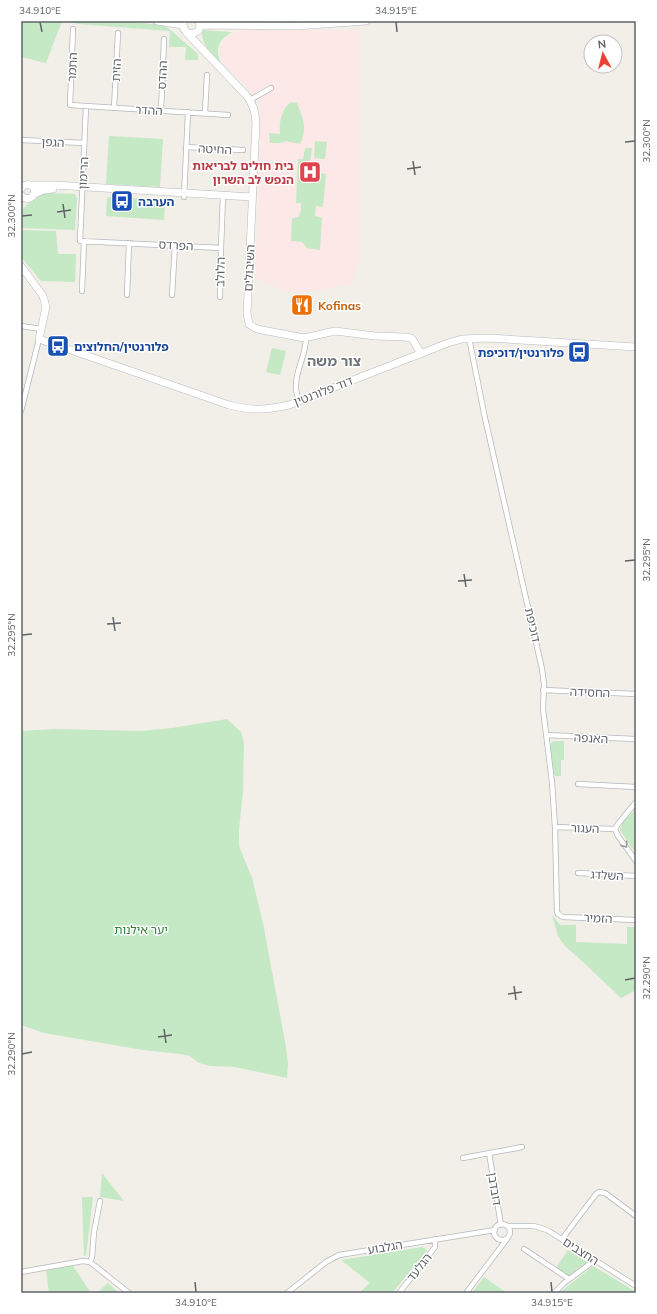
<svg xmlns="http://www.w3.org/2000/svg" width="657" height="1314" font-family="Mulish,'Noto Sans Hebrew',sans-serif">
  <style>
    .medical { fill: #fce8e6 }
    .green { fill: #c5e8c5 }
    .lines { fill: none; stroke-linecap: round; stroke-linejoin: round }
    .street-casing { stroke: #b5b8bc; stroke-width: 6 }
    .secondary-casing { stroke: #b6babf; stroke-width: 8 }
    .street { stroke: #fff; stroke-width: 4.5 }
    .secondary { stroke: #fff; stroke-width: 7 }
    .oneway { stroke: #979a9d }
    .ticks { fill: none; stroke: #5f6368; stroke-width: 1.5 }
    .labels { text-anchor: middle; dominant-baseline: central; stroke-width: 3; stroke-linejoin: round; paint-order: stroke }
    .street-label { font-size: 12px; fill: #5f6368; stroke: #fff }
    .health-label { font-size: 12px; font-weight: bold; fill: #be3a42; stroke: #fff; text-anchor: end }
    .transit-label { font-size: 12px; font-weight: bold; fill: #164399; stroke: #fff; text-anchor: start }
    .food-label { font-size: 12px; font-weight: bold; fill: #c56008; stroke: #fff; text-anchor: start }
    .park-label { font-size: 12px; fill: #348238; stroke: #fff }
    .quarter-label { font-size: 14px; font-weight: bold; fill: #70757a; stroke: #fff }
    .neatline { fill: none; stroke: #5f6368; stroke-width: 1.5 }
    .ticks-label { font-size: 10px; text-anchor: middle; fill: #5f6368 }
  </style>
  <rect width="100%" height="100%" fill="#f1efe8"/>
  <path class="medical" d="M246 30H360L361 256 352 284 298 294 264 283 256 277 261 109 260 103 254 94 223 64 220 53V46L226 38 235 31Z"/>
  <path class="green" d="M21 21H62L46 63 21 57Z
    M69 21H121L162 25 168 28 198 54V60H185L186 47H169L170 31 78 24Z
    M202 30 232 32C219 40 214 48 221 63 211 53 201 45 202 30Z
    M291 102 297 103C303 119 308 128 300 144L285 141 281 143H270L269 133 280 134C279 123 281 109 291 102Z
    M109 136 163 139 160 187 106 184Z
    M315 141 327 142 325 159 314 158Z
    M305 148H312L309 171 326 174 323 207 316 206 315 216 322 218 320 250 307 248 302 242 291 241 292 218 299 217 300 212H301V203H296L298 159H303Z
    M48 193 75 194 77 198 75 230 21 228V211C29 203 36 195 48 193Z
    M107 197 165 200 164 220 106 216Z
    M21 230 56 231 58 254H76L75 282 41 281 21 257Z
    M272 348 286 351 280 375 266 372Z
    M227 719 241 732 244 743 243 792 239 829V846L252 878 263 923 286 1047 288 1064 287 1078 235 1067 210 1066 199 1063 190 1056 180 1054 143 1050 44 1033 21 1025V731L55 729 140 731 172 728Z
    M553 741H564V760H561V776H555L554 774 550 745Z
    M636 809V854L620 830 623 822Z
    M552 915 560 925H576V942L627 944V927H636V990L621 998 583 962 564 945 558 936Z
    M102 1173 124 1201 100 1197Z
    M82 1197H93L86 1255 84 1256Z
    M422 1247 427 1250 426 1252 392 1293H359L370 1283 341 1260Z
    M568 1250 587 1262 568 1276 556 1268Z
    M73 1266 91 1293H49L46 1270Z
    M593 1266 636 1292V1293H559Z
    M484 1277 507 1293H472Z
    M108 1283 119 1293H97Z"/>
  <g class="lines">
    <g class="street-casing">
      <path id="street" d="M73 29 70 105 228 115
        M250 100 271 88
        M86 106 80 241 221 248 223 195
        M114 108 118 33
        M161 111 164 39
        M205 113 207 75
        M21 140 84 143
        M186 147 243 150
        M184 197 188 112
        M82 291 84 241
        M127 295 129 243
        M172 295 175 245
        M220 297 221 248
        M21 326 41 329
        M469 338 485 418 542 669 544 684 543 709 552 782 555 827 557 911 558 914 563 917 636 920
        M299 401C298 396 295 391 296 385 296 369 306 355 306 338
        M21 411 39 339
        M543 690 636 694
        M546 735 636 739
        M578 784 636 787
        M636 802 618 824 615 829 618 836 636 861
        M555 827 615 829
        M578 873 636 876
        M489 1153 501 1225
        M463 1158 522 1147
        M494 1232a8 8 0 1 1 16 0a8 8 0 1 1-16 0Z
        M507 1226H534L547 1230 636 1286
        M562 1239 596 1194 599 1192 605 1193 636 1216
        M524 1249 569 1279
        M90 1262 92 1257 94 1232 100 1201
        M21 1272 83 1261 90 1262 129 1293
        M287 1293 326 1262 339 1255 495 1230
        M399 1293 435 1247V1239
        M466 1293 507 1239
        M554 1293 564 1283 595 1260"/>
    </g>
    <g class="secondary-casing">
      <path id="secondary" d="M157 21 183 25
        M184 21C180 31 191 38 199 30L200 25 199 21
        M200 25 296 26 366 21
        M186 32 246 95C253 103 255 111 256 122L247 313 249 324 257 329 304 338 335 331 375 336 405 337 411 338 413 340 421 354
        M31 185H54L252 197
        M21 189C24 184 29 183 33 187L35 191 33 196C29 200 24 199 21 195
        M34 194 44 190 53 189
        M21 266 43 296 46 307 39 339 229 405C252 411 266 410 289 405L448 343 462 339 488 338 636 347"/>
    </g>
    <use href="#street" class="street"/>
    <use href="#secondary" class="secondary"/>
  </g>
  <defs><path id="oneway-chevron" d="M-2-3.5L2.5 0L-2 3.5" fill="none" stroke-width="1.6" stroke-linecap="round" stroke-linejoin="round"/></defs>
  <use class="oneway" href="#oneway-chevron" transform="translate(625 845) rotate(54)"/>
  <path class="ticks" d="M40 22 42 32M396 22 397 32M625 142 635 141M413 161 415 175M407 169 421 167M63 204 65 218M57 212 71 210M22 216 32 215M625 561 635 560M464 574 466 587M458 581 472 580M113 617 115 631M107 624 121 623M22 635 32 634M625 980 635 978M514 986 516 1000M508 994 522 992M164 1029 166 1043M158 1037 172 1035M22 1054 32 1052M195 1282 196 1292M551 1282 552 1292"/>
  <defs>
    <g id="hospital-square" transform="scale(1.15)"><rect x="-9" y="-9" width="18" height="18" rx="4" fill="#e0444e" stroke="#fff"/><path d="M-5-5h3v3.5h4V-5h3V5h-3V1.5h-4V5h-3Z" fill="#fff"/></g>
    <g id="bus-square" transform="scale(1.15)"><rect x="-9" y="-9" width="18" height="18" rx="4" fill="#1a4fb4" stroke="#fff"/><path d="M-5-6H5V4H4V6H2V4H-2V6H-4V4H-5ZM-3.5-4V0h7V-4ZM-3.5 1.2v1.5H-2V1.2ZM2 1.2v1.5H3.5V1.2Z" fill="#fff"/></g>
    <g id="restaurant-square" transform="scale(1.15)"><rect x="-9" y="-9" width="18" height="18" rx="4" fill="#e8710a" stroke="#fff"/><path d="M-5-6h1v4h1v-4h1v4h1v-4h1v5L-1.5 .5V6h-2V.5L-5-1ZM5-6V6H3V1.5H1.5Q1.5-4 5-6Z" fill="#fff"/></g>
  </defs>
  <g fill-rule="evenodd">
    <use href="#hospital-square" x="310" y="172"/>
    <use href="#bus-square" x="122" y="201"/>
    <use href="#restaurant-square" x="302" y="305"/>
    <use href="#bus-square" x="58" y="346"/>
    <use href="#bus-square" x="579" y="352"/>
  </g>
  <g class="labels">
    <g class="street-label">
      <text transform="translate(72 67) rotate(-87)">התמר</text>
      <text transform="translate(116 70) rotate(-87)">הזית</text>
      <text transform="translate(162 75) rotate(-87)">ההדס</text>
      <text transform="translate(149 110) rotate(3)">ההדר</text>
      <text transform="translate(53 142) rotate(3)">הגפן</text>
      <text transform="translate(215 149) rotate(3)">החיטה</text>
      <text transform="translate(83 173) rotate(-87)">הרימון</text>
      <text transform="translate(176 245) rotate(3)">הפרדס</text>
      <text transform="translate(249 268) rotate(-87)">השיבולים</text>
      <text transform="translate(220 272) rotate(-89)">הלולב</text>
      <text transform="translate(323 391) rotate(-21)">דוד פלורנטין</text>
      <text transform="translate(533 625) rotate(77)">דוכיפת</text>
      <text transform="translate(590 692) rotate(2)">החסידה</text>
      <text transform="translate(591 738) rotate(3)">האנפה</text>
      <text transform="translate(585 828) rotate(2)">העגור</text>
      <text transform="translate(607 875) rotate(3)">השלדג</text>
      <text transform="translate(598 918) rotate(3)">הזמיר</text>
      <text transform="translate(495 1189) rotate(81)">דובדבן</text>
      <text transform="translate(385 1247) rotate(-9)">הגלבוע</text>
      <text transform="translate(581 1251) rotate(33)">החצבים</text>
      <text transform="translate(419 1267) rotate(-52)">הגלעד</text>
    </g>
    <g class="health-label">
      <text x="294" y="165">בית חולים לבריאות<tspan x="294" dy="14">הנפש לב השרון</tspan></text>
    </g>
    <g class="transit-label">
      <text x="138" y="201">הערבה</text>
      <text x="74" y="346">פלורנטין/החלוצים</text>
      <text x="564" y="352" text-anchor="end">פלורנטין/דוכיפת</text>
    </g>
    <g class="food-label">
      <text x="318" y="305">Kofinas</text>
    </g>
    <g class="park-label">
      <text x="141" y="929">יער אילנות</text>
    </g>
    <g class="quarter-label">
      <text x="334" y="361">צור משה</text>
    </g>
  </g>
  <rect width="657" height="1314" fill="none" stroke="#ffffff" stroke-width="44"/>
  <g transform="translate(603 54) rotate(353)"><circle r="19" fill="#ffffff" stroke="#bfc1c3"/>
  <path d="M0-3L7 15L0 10L-7 15Z" fill="#ea4335"/>
  <text y="-6" font-size="11" font-weight="bold" text-anchor="middle" fill="#5f6368">N</text>
  </g>
  <rect x="22" y="22" width="613" height="1270" class="neatline"/>
  <g class="ticks-label">
    <text x="40" y="14">34.910°E</text>
    <text x="396" y="14">34.915°E</text>
    <text transform="translate(646 141) rotate(-90)" y="4">32.300°N</text>
    <text transform="translate(11 216) rotate(-90)" y="4">32.300°N</text>
    <text transform="translate(646 560) rotate(-90)" y="4">32.295°N</text>
    <text transform="translate(11 635) rotate(-90)" y="4">32.295°N</text>
    <text transform="translate(646 978) rotate(-90)" y="4">32.290°N</text>
    <text transform="translate(11 1054) rotate(-90)" y="4">32.290°N</text>
    <text x="196" y="1306">34.910°E</text>
    <text x="552" y="1306">34.915°E</text>
  </g>
</svg>
